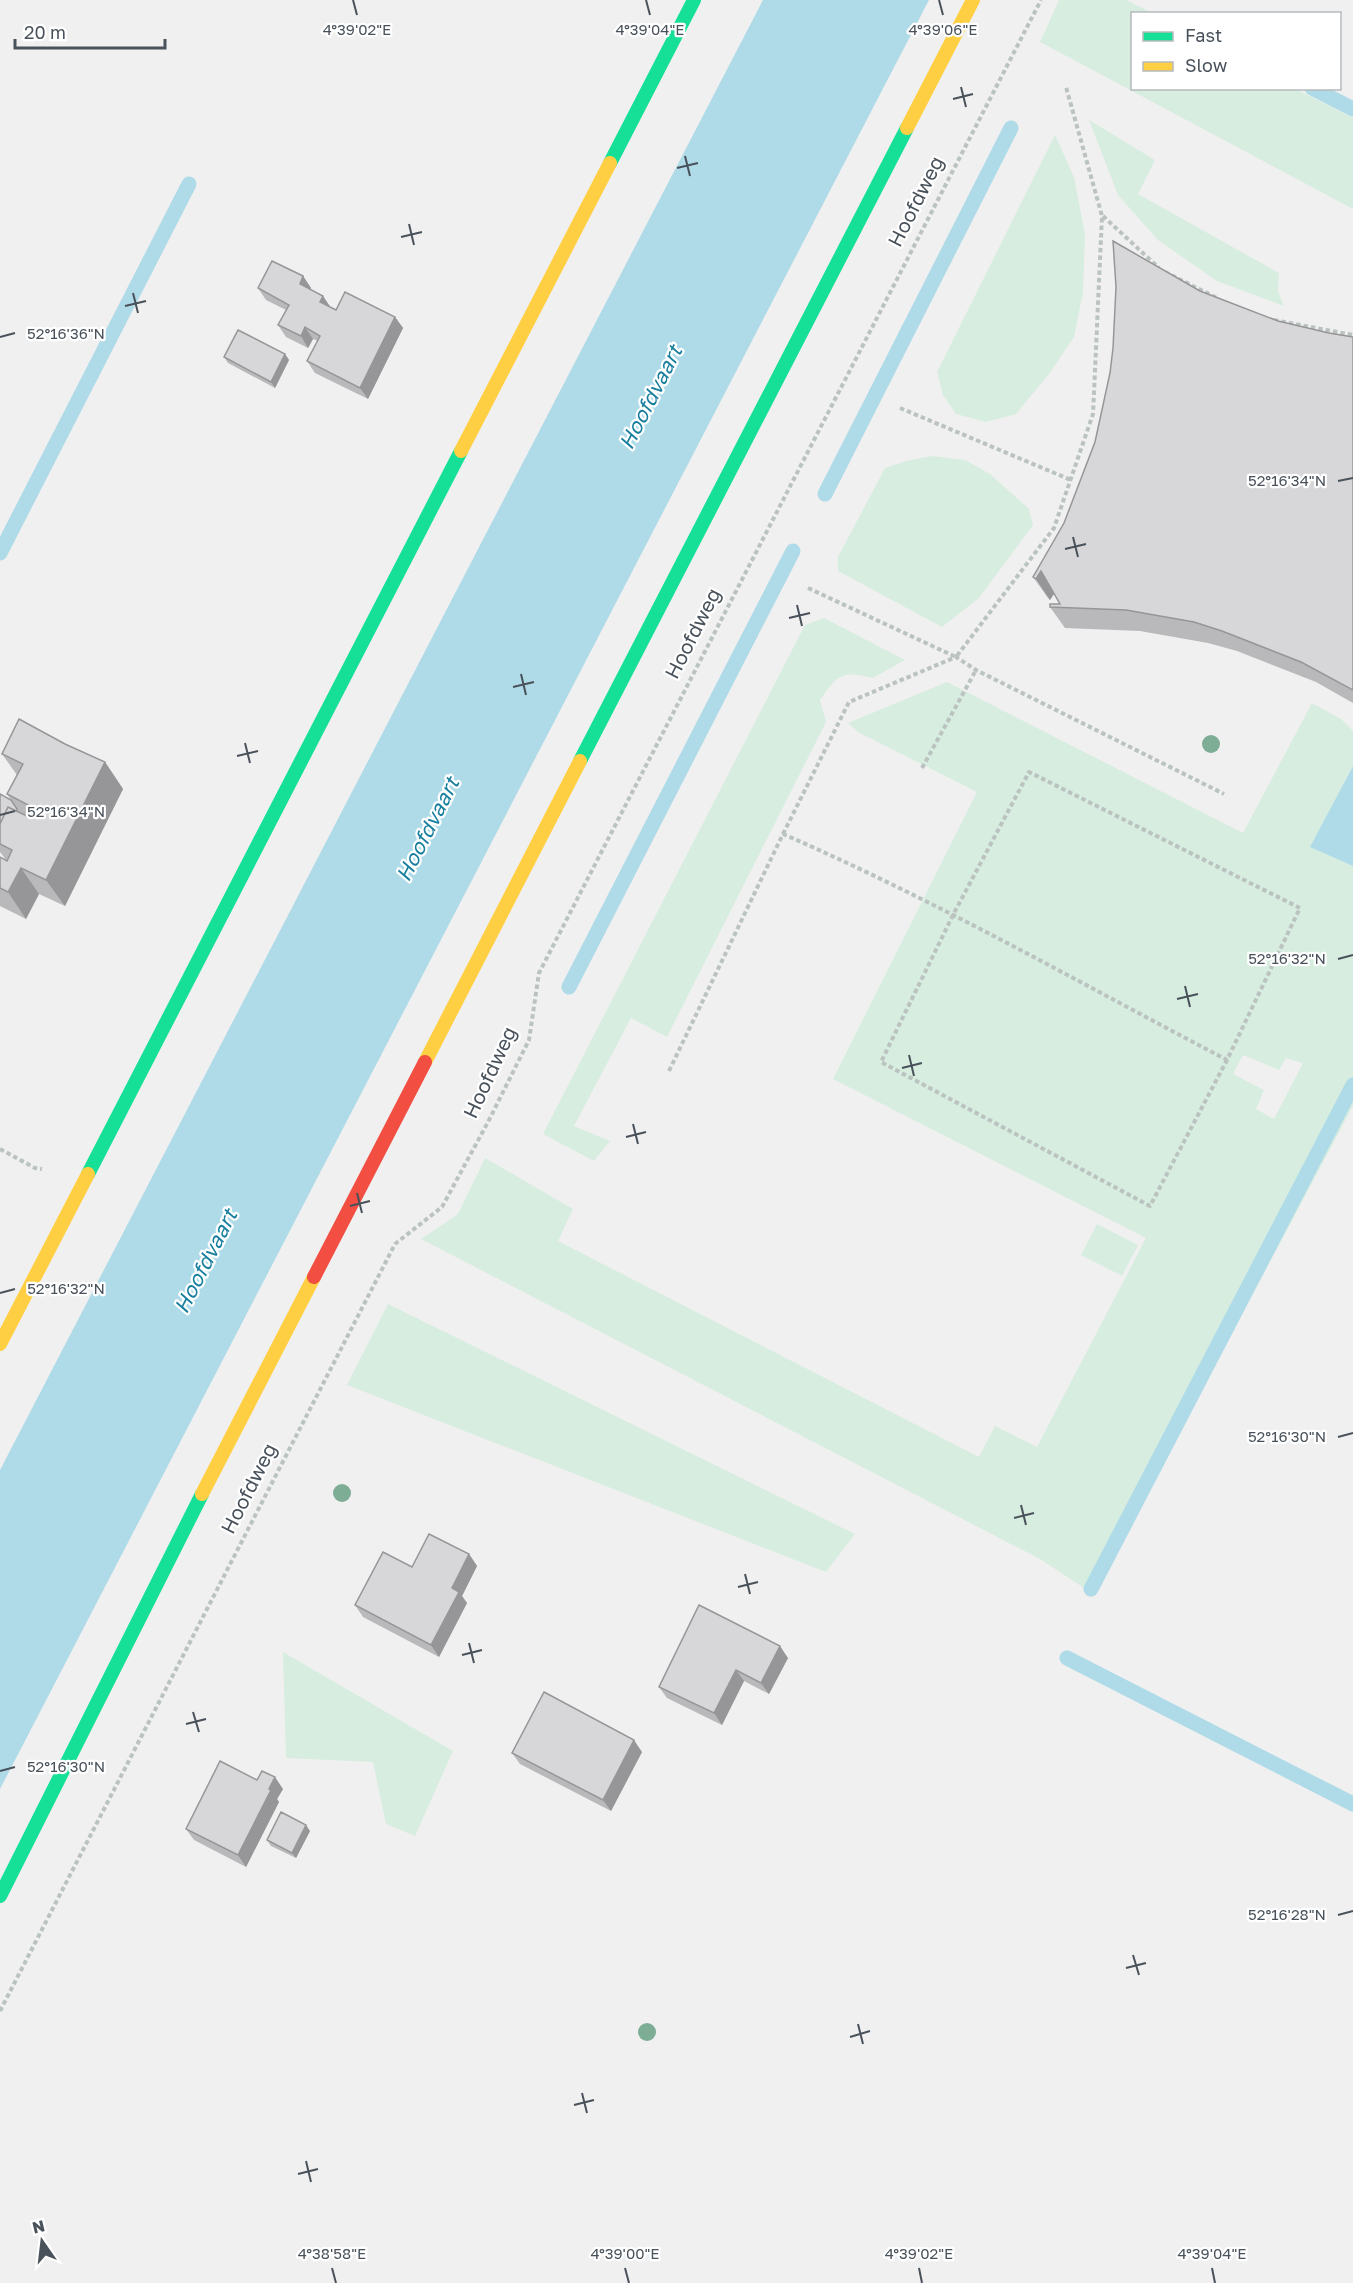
<svg xmlns="http://www.w3.org/2000/svg" width="1353" height="2283" font-family="'Golos Text',sans-serif">
  <style>
    .green { fill: #d7ede0; fill-rule: evenodd }
    .water { fill: #afdbe8 }
    .lines { fill: none; stroke-linecap: round; stroke-linejoin: round }
    .stream { stroke: #afdbe8; stroke-width: 15 }
    .path { stroke: #bac3c0; stroke-width: 4; stroke-dasharray: 4.5 3; stroke-linecap: butt }
    .fast { stroke: #16e098; stroke-width: 14 }
    .slow { stroke: #ffcf43; stroke-width: 14 }
    .jam { stroke: #f24e42; stroke-width: 14 }
    .tree { fill: #7ead96 }
    .wall { fill: #b9b9bb }
    .shaded-wall { fill: #969698 }
    .building { fill: #d7d7d9; stroke: #969698; stroke-width: 1.5 }
    .ticks { fill: none; stroke: #49525b; stroke-width: 2 }
    .labels { text-anchor: middle; dominant-baseline: central; stroke-width: 4.5; stroke-linejoin: round; paint-order: stroke }
    .street-label { font-size: 20px; fill: #49525b; stroke: #fff }
    .water-label { font-size: 21px; font-style: italic; fill: #197f9e; stroke: #fff }
    .ticks-label { font-size: 15px; text-anchor: middle; fill: #49525b; stroke: #fff; stroke-width: 4.5; stroke-linejoin: round; paint-order: stroke }
  </style>
  <rect width="100%" height="100%" fill="#f1f0f0"/>
  <path class="green" d="M1059 0H1126L1152 13 1132 14V88L1296 89 1353 118V209L1040 42Z
    M1089 120 1155 160 1138 194 1279 273 1278 291 1284 306 1217 281 1158 240 1118 195Z
    M1055 135 1074 177 1085 235 1083 292 1074 337 1049 374 1016 414 986 422 956 414 943 395 937 372Z
    M932 456 965 460 990 474 1029 509 1033 525 979 598 942 627 838 571V557L885 468 906 461Z
    M824 618 905 660 873 678C841 670 838 675 820 700L826 722 667 1037 631 1018 574 1126 610 1141 594 1161 543 1134 805 625Z
    M947 682 1243 833 1312 703 1341 719 1353 731V766L1311 847 1353 866V1106L1093 1594 1040 1559 421 1239 458 1214 485 1158 573 1209 558 1241 979 1457 995 1426 1037 1447 1146 1238 833 1079 977 792 858 732 848 723ZM1243 1055 1279 1070 1286 1058 1303 1063 1274 1119 1256 1109 1264 1090 1233 1074Z
    M1097 1224 1138 1245 1122 1276 1081 1255Z
    M388 1304 855 1534 826 1572 347 1385Z
    M283 1652 453 1751 415 1836 386 1824 373 1762 286 1758Z"/>
  <path class="water" d="M763 0H929L0 1789V1470Z
    M1353 766V866L1310 847Z"/>
  <g class="lines">
    <path class="stream" d="M1312 88 1353 109
      M825 494 1011 128
      M0 553 189 184
      M569 987 793 551
      M1091 1589 1353 1085
      M1067 1658 1353 1804"/>
    <path class="path" d="M1103 216 1159 268
      M1165 272 1217 298
      M1274 320 1353 335
      M900 408 1071 480
      M808 588 956 657 1054 528 1093 414 1102 216 1066 87
      M922 768 976 670
      M783 834 849 702 956 657 976 670 1224 794
      M669 1071 783 834C935 900 1080 983 1227 1060L1300 908 1029 772 953 915 881 1062 1150 1206 1227 1060
      M0 1149 35 1168 42 1169
      M0 2011 395 1244 442 1207 488 1122 529 1040 539 973 1041 0"/>
    <path class="fast" d="M610 163 694 0
      M580 761 907 128
      M88 1174 461 451
      M0 1896 202 1494"/>
    <path class="slow" d="M907 128 973 0
      M461 451 610 163
      M425 1062 580 761
      M0 1344 88 1174
      M202 1494 314 1277"/>
    <path class="jam" d="M314 1277 425 1062"/>
  </g>
  <g class="tree">
    <circle cx="1211" cy="744" r="9"/>
    <circle cx="342" cy="1493" r="9"/>
    <circle cx="647" cy="2032" r="9"/>
  </g>
  <path class="wall" d="M303 276 311 288 310 290 323 296 331 308 336 310 395 317 403 328 368 399 315 373 307 361 318 341 313 339 308 348 286 337 278 325 286 310 266 300 258 288Z
    M1200 291 1278 321 1329 333 1353 337V703L1316 682 1237 651 1208 643 1140 631 1065 628 1050 607 1060 604 1054 594 1050 600 1048 598 1033 577Z
    M285 354 289 360 275 388 228 363 224 357Z
    M65 744 105 762 123 789 65 906 39 894 26 919 0 906V857L6 860 0 852V794L11 800 7 794 17 775 2 754Z
    M469 1554 477 1566 462 1596 467 1603 439 1657 363 1617 355 1605 412 1567Z
    M788 1658 769 1694 744 1681 722 1725 667 1698 659 1687Z
    M642 1752 611 1811 520 1764 512 1753Z
    M257 1780 283 1789 277 1799 279 1802 246 1867 194 1840 186 1829Z
    M310 1831 296 1858 271 1846 267 1840Z"/>
  <path class="shaded-wall" d="M303 276 311 288 308 295 300 284Z
    M323 296 331 308 320 302Z
    M395 317 403 328 368 399 360 388Z
    M305 327 313 339 308 348 301 336Z
    M285 354 289 360 275 388 271 382Z
    M1041 571 1055 592 1050 600 1036 579Z
    M105 762 123 789 65 906 46 880Z
    M21 868 39 894 26 919 8 892Z
    M469 1554 477 1566 462 1596 467 1603 439 1657 431 1645 452 1588Z
    M780 1646 788 1658 769 1694 761 1683Z
    M736 1670 744 1681 722 1725 714 1713Z
    M634 1740 642 1752 611 1811 603 1800Z
    M275 1777 283 1789 277 1799 279 1802 246 1867 238 1855Z
    M306 1825 310 1831 296 1858 292 1853Z"/>
  <path class="building" d="M1113 241 1200 291 1278 321 1329 333 1353 337V690L1301 662 1222 631 1194 622 1126 610 1050 607V604H1060L1041 571 1036 579 1033 577 1064 523 1095 442 1110 373 1113 348 1116 287Z
    M272 261 303 276 300 284 323 296 320 302 336 310 345 292 395 317 360 388 307 361 320 336 305 327 301 336 278 325 289 305 258 288Z
    M238 330 285 354 271 382 224 357Z
    M19 719 65 744 105 762 46 880 21 868 8 892 0 888V857L7 861 12 850 0 844V824L8 807 29 817 34 808 7 794 23 764 2 754Z
    M0 794 11 800 17 809 16 811 8 807 0 824Z
    M429 1534 469 1554 452 1588 459 1592 431 1645 355 1605 383 1552 412 1567Z
    M699 1605 780 1646 761 1683 736 1670 714 1713 659 1687Z
    M544 1692 634 1740 603 1800 512 1753Z
    M220 1761 257 1780 262 1771 275 1777 269 1789 271 1790 238 1855 186 1829Z
    M281 1812 306 1825 292 1853 267 1840Z"/>
  <path class="ticks" d="M353 0 357 15M646 0 650 15M939 0 943 15M961 87 966 107M953 99 973 94M685 156 690 176M677 168 698 163M409 224 414 245M401 237 422 232M133 293 138 313M125 306 146 301M0 337 15 333M1338 481 1353 478M1073 537 1078 557M1065 549 1086 544M797 605 802 626M789 618 810 613M521 674 526 695M513 687 534 682M245 743 250 763M237 756 258 751M0 815 15 811M1338 959 1353 955M1185 986 1190 1007M1177 999 1198 994M909 1055 914 1076M902 1068 922 1063M633 1124 638 1144M626 1137 646 1132M357 1193 362 1213M350 1206 370 1201M0 1293 15 1289M1338 1437 1353 1433M1021 1505 1026 1525M1014 1518 1034 1513M745 1574 750 1594M738 1587 758 1582M469 1643 474 1663M462 1655 482 1650M193 1712 199 1732M186 1724 206 1719M0 1771 15 1767M1338 1915 1353 1911M1133 1955 1139 1975M1126 1968 1146 1963M858 2024 863 2044M850 2037 870 2031M582 2093 587 2113M574 2105 594 2100M306 2161 311 2182M298 2174 318 2169M332 2268 336 2283M625 2268 629 2283M919 2268 922 2283M1212 2268 1215 2283"/>
  <g class="labels">
    <g class="street-label">
      <text transform="translate(915 201) rotate(-63)">Hoofdweg</text>
      <text transform="translate(692 633) rotate(-63)">Hoofdweg</text>
      <text transform="translate(489 1072) rotate(-65)">Hoofdweg</text>
      <text transform="translate(248 1488) rotate(-63)">Hoofdweg</text>
    </g>
    <g class="water-label">
      <text transform="translate(650 397) rotate(-63)">Hoofdvaart</text>
      <text transform="translate(427 829) rotate(-63)">Hoofdvaart</text>
      <text transform="translate(205 1261) rotate(-63)">Hoofdvaart</text>
    </g>
  </g>
  <g class="ticks-label">
    <text x="357" y="35">4°39'02"E</text>
    <text x="650" y="35">4°39'04"E</text>
    <text x="943" y="35">4°39'06"E</text>
    <text x="66" y="339">52°16'36"N</text>
    <text x="1287" y="486">52°16'34"N</text>
    <text x="66" y="817">52°16'34"N</text>
    <text x="1287" y="964">52°16'32"N</text>
    <text x="66" y="1294">52°16'32"N</text>
    <text x="1287" y="1442">52°16'30"N</text>
    <text x="66" y="1772">52°16'30"N</text>
    <text x="1287" y="1920">52°16'28"N</text>
    <text x="332" y="2259">4°38'58"E</text>
    <text x="625" y="2259">4°39'00"E</text>
    <text x="919" y="2259">4°39'02"E</text>
    <text x="1212" y="2259">4°39'04"E</text>
  </g>
  <rect x="1131" y="12" width="210" height="78" fill="#ffffff" stroke="#b6babd" stroke-width="1.5"/>
  <rect x="1143" y="32" width="30" height="9" fill="#16e098" stroke="#b6babd" stroke-width="1.5"/>
  <text x="1185" y="42" font-size="18" fill="#49525b">Fast</text>
  <rect x="1143" y="62" width="30" height="9" fill="#ffcf43" stroke="#b6babd" stroke-width="1.5"/>
  <text x="1185" y="72" font-size="18" fill="#49525b">Slow</text>
  <g transform="translate(42 2241) rotate(346)" stroke="#ffffff" stroke-width="4.5" paint-order="stroke">
  <path d="M0-4.5L10 22L0 15L-10 22Z" fill="#49525b"/>
  <text y="-9" font-size="16" font-weight="bold" text-anchor="middle" fill="#49525b">N</text>
  </g>
  <path d="M15 39v9h150v-9" fill="none" stroke="#49525b" stroke-width="3"/>
  <text x="24" y="39" font-size="18" fill="#49525b" stroke="#ffffff" stroke-width="4.5" paint-order="stroke">20 m</text>
</svg>
